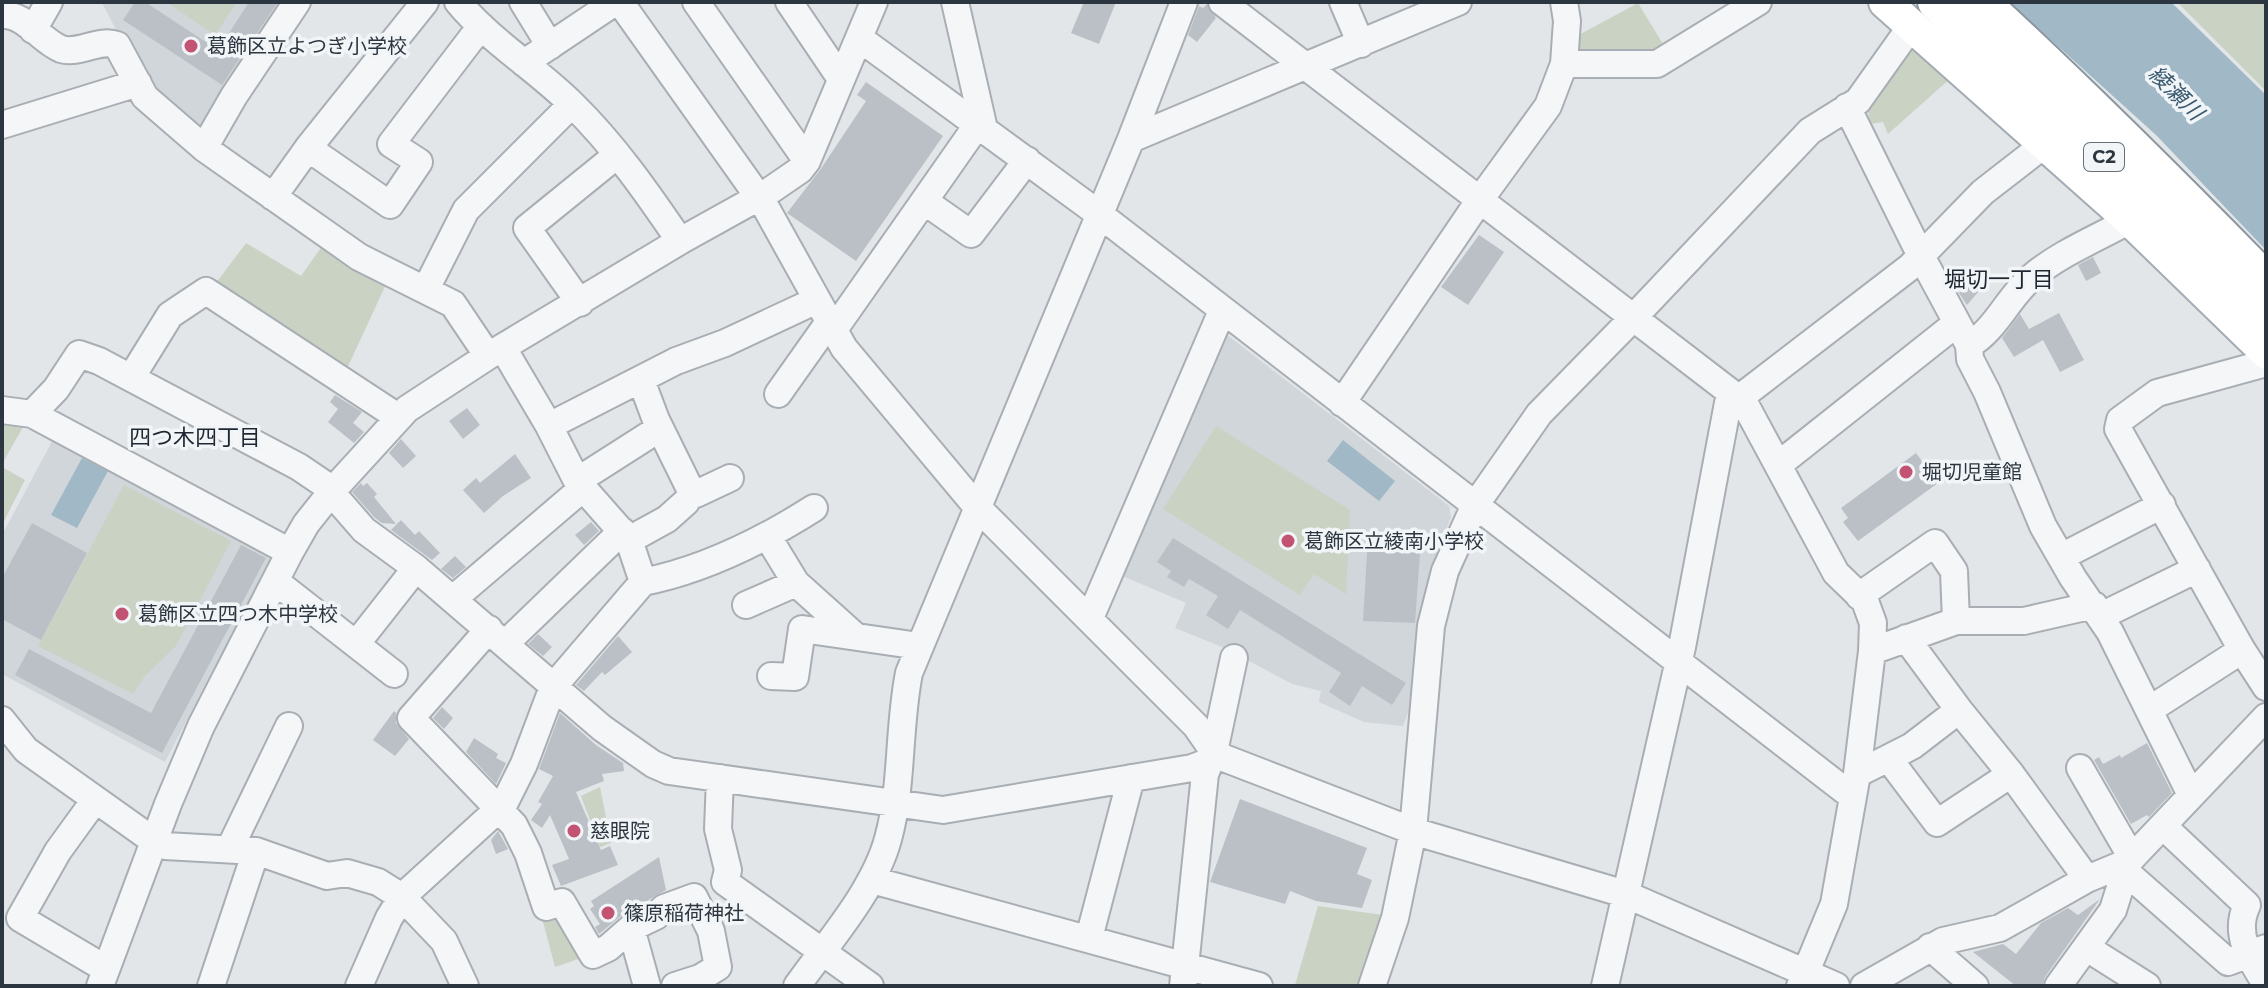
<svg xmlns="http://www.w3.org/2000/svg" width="2268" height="988" font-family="Montserrat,'Noto Sans JP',sans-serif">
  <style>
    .built { fill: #d1d6db }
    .green { fill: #cad2c4 }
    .water { fill: #a1b8c6 }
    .building { fill: #bac0c6 }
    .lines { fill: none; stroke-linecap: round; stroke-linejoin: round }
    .minor-casing { stroke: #a8aeb3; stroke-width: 30 }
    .major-casing { stroke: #a3acb4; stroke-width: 36 }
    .highway-casing { stroke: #8b969f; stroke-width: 40 }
    .minor { stroke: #f5f6f8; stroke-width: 26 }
    .major { stroke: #fff; stroke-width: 32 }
    .highway { stroke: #fff; stroke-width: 36 }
    .poi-dot { fill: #c35373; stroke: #f2f5f7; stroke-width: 3 }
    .labels { text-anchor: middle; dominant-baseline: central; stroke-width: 7; stroke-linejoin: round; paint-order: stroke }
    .shield { fill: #f2f5f7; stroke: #676f77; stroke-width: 2 }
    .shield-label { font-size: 18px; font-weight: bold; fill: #2c3640 }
    .poi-label { font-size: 20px; fill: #2c3640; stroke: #f2f5f7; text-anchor: start }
    .water-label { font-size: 22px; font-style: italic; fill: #395a70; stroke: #f2f5f7 }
    .neighbourhood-label { font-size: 22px; fill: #1e2731; stroke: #f2f5f7 }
  </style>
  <rect width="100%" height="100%" fill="#e2e6e9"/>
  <path class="built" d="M286 2 201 133 148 90 102 3Z
    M1226 334 1449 506 1451 517 1433 565 1423 623 1416 692 1403 726 1364 722 1319 702 1321 691 1292 684 1227 649 1175 628 1186 603 1120 575Z
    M57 432 274 554 165 762 2 674V535Z"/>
  <path class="green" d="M166 2H237L215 35Z
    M2177 2H2266V91Z
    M1638 3 1663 44 1649 53 1574 52 1575 37Z
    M1912 44 1952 77 1888 134 1883 122 1871 124 1867 108 1885 86Z
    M325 242 388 280 345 373 213 287 246 243 301 276Z
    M2 419 27 420 2 464Z
    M1216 426 1350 510 1346 594 1314 574 1300 595 1163 509Z
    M2 467 25 480 2 525Z
    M124 485 231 541 176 646 144 677 133 694 38 646Z
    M600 787 611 843 600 847 581 796Z
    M1318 906 1383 915 1362 986 1295 985Z
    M555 913 590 955 555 967 542 918Z"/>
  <path class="water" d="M2009 2H2171L2266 95V250L2156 135Z
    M1343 440 1395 481 1379 501 1327 461Z
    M82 458 108 471 77 528 51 515Z"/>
  <path class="building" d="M135 2H145L218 50 249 2H278L222 85 123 20Z
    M1084 2H1116L1099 44 1071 33Z
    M1207 4 1216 18 1197 42 1188 35 1199 6 1203 8Z
    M866 82 943 136 856 261 787 213 820 170 866 101 857 95Z
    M1479 235 1504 252 1468 305 1441 287Z
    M2093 257 2101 273 2086 281 2078 265Z
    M1981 268 1991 277 1967 305 1959 293Z
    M2059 313 2084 360 2060 372 2043 340 2014 357 2002 338 2020 314 2029 329Z
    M335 395 362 412 353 423 364 432 354 443 328 422 338 409 330 402Z
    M467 408 480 425 463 439 449 421Z
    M401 439 416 456 403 468 389 453Z
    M1916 453 1938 483 1858 541 1843 522 1848 518 1841 508Z
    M515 454 531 478 503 496 484 513 463 490 476 478 480 483Z
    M361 483 363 486 367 483 377 494 374 497 396 524 382 523 375 518 352 492Z
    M401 520 415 535 419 531 440 553 432 560 391 530Z
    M591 522 599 531 584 545 575 535Z
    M32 523 87 553 41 640 2 619V578Z
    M1368 536 1421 539 1415 623 1363 621Z
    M1173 538 1406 683 1392 705 1362 686 1350 706 1329 692 1341 673 1240 610 1228 629 1206 615 1218 596 1189 579 1184 587 1167 577 1171 571 1157 562Z
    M241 545 266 558 162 753 15 675 29 649 151 713Z
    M455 556 466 567 453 578 441 569Z
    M538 634 552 647 543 656 528 644Z
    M618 636 632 652 605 675 602 672 584 691 576 685Z
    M442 707 453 718 444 729 433 718Z
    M394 711 396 713V723L409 739 395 756 373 740Z
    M560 713 596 745 623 763 624 771 602 774 604 781 576 792 601 850 610 846 618 865 561 886 552 865 569 859 550 815 542 828 531 820 542 804 538 802 553 776 539 769Z
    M474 738 498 754 496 758 506 763 496 784 466 752Z
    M2147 743 2172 793 2149 817 2147 815 2131 824 2094 760 2099 757 2103 764 2120 755 2121 758Z
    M1240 799 1367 848 1357 874 1372 880 1362 908 1316 901 1290 891 1285 904 1210 882Z
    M498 831 508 849 496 854 491 840Z
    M659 857 666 890 621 916 599 934 595 927 600 924 590 909 594 906 591 901Z
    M2100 899 2045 977 2042 986H2016L1973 952 2003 944 2016 954 2041 923 2068 908 2078 915Z"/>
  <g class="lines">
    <g class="minor-casing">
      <path id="minor" d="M458 2C491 42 537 69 573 105 614 145 648 194 680 241
        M523 2 550 46
        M620 2 765 206 844 348 977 507 1196 726 1214 752 1224 758 1413 831 1625 894 1836 986
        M696 2 807 161
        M789 2 841 79
        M955 2 984 129
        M1222 2 1738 398 1746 406 1836 573 1865 601 1873 623 1872 651 1857 774 1834 904 1800 986
        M1343 2 1361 44
        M2 15C24 13 41 41 61 49 80 55 98 38 117 45L145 97 204 148 359 257 453 304 488 356
        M33 30 49 2
        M859 38 1099 214 1853 797
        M524 63 615 2
        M1564 64H1657L1758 2
        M1847 107 1921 256 1969 345 1970 359 1987 392 2043 526 2073 578 2110 632 2191 795
        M2 125 138 83
        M1131 139 1458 2
        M204 148 234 96 297 2
        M308 148 390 205 419 162 391 144 481 26
        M273 197 308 148 425 2
        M924 201 971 234 1027 160
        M426 289 466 210 572 104
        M580 303 527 228 617 155
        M833 331 978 124
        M1969 345C1996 330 2008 297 2032 277 2060 253 2098 238 2130 220
        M2266 363 2157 393 2120 420 2118 429 2242 650 2266 687
        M131 378 170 315 206 291 398 417
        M641 380 656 420 691 491 696 494 730 478
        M778 394 829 322
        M1342 403 1479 201 1548 106 1564 64 1567 21 1564 2
        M2 410 32 414 56 389 79 354 99 361 299 467 333 490
        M32 414 290 552
        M549 426 676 361 725 343 817 300
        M1778 465 1957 323
        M577 481 660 428
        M331 492 364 530 416 568 602 728 653 764 669 771 943 810 1192 768 1208 762
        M768 537 796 583
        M629 540 667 519 686 502
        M2061 557 2162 505
        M275 581 394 674
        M643 582C704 570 762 541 814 508
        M1859 596 1935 543 1954 571 1956 621 1872 651
        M453 599 583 488
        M746 605 796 583 855 636
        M2101 616 2197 569
        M1090 618 1222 311
        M1956 621H2024L2094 605
        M489 629 411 718 514 825 528 853 546 907 562 902 593 955 608 948 631 928 647 986
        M357 643 416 568
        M506 643 622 531
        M771 676 795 677 802 629 919 646
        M1959 710 2011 774 2087 879
        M2149 710 2242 650
        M2 720 26 750 154 841 165 846 256 851 327 876 347 873 378 882 402 897 444 941 465 986
        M1889 759 1937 823 2011 774
        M2080 768 2132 858
        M1857 774 1912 746 1959 710 1906 638
        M720 778 718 829 728 870 725 882 870 986
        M95 800 58 851 20 918 106 969
        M2163 826 2247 905C2233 934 2250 959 2266 984
        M230 848 289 726
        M2126 872 2228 962 2266 948
        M872 880 1259 986
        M631 928 656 916 664 908 694 897 711 931 718 967 700 978 675 986
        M1089 938 1131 778
        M1930 947 1975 986
        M2087 948 2147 986
        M100 986 168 804 201 726 290 552 306 524 333 490 407 409 488 356 680 241 768 192 800 170 807 161 874 2
        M211 986 256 851
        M359 986 389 918 402 897 504 804 524 764 553 687 643 582 629 540 577 481 549 426 503 348
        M797 986C828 942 874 891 888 839 903 785 898 728 909 673L1131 139 1184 2
        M1183 986 1205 774 1214 752 1234 658
        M1372 986 1395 918 1413 831 1431 626 1445 571 1474 507 1539 414 1634 317 1810 131 1858 101 1912 25
        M1605 986 1682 647 1728 403 1746 393 1910 267 1983 192 2045 144
        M1864 986 1943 941 2000 928 2087 879 2128 862 2266 717
        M2058 986 2113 910 2128 862"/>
    </g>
    <g class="major-casing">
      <path id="major" d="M1885 2 2130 220 2266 352"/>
    </g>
    <g class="highway-casing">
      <path id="highway" d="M1936 2 2142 193 2266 319
        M1981 2C2079 92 2173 186 2266 281"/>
    </g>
    <use href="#minor" class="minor"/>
    <use href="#major" class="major"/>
    <use href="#highway" class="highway"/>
  </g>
  <g class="poi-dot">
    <circle cx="191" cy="46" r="8"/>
    <circle cx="1906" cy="472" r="8"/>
    <circle cx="1288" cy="541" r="8"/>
    <circle cx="122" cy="614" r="8"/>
    <circle cx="574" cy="831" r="8"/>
    <circle cx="608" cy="913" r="8"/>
  </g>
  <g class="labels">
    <rect class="shield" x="2084" y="143" width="40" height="28" rx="6"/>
    <g class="shield-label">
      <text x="2104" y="157">C2</text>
    </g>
    <g class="poi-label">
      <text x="207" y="46">葛飾区立よつぎ小学校</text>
      <text x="1922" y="472">堀切児童館</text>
      <text x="1304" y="541">葛飾区立綾南小学校</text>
      <text x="138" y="614">葛飾区立四つ木中学校</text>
      <text x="590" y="831">慈眼院</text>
      <text x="624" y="913">篠原稲荷神社</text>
    </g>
    <g class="water-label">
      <text transform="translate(2176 93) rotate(45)">綾瀬川</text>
    </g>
    <g class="neighbourhood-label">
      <text x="1999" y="279">堀切一丁目</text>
      <text x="195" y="437">四つ木四丁目</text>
    </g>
  </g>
  <rect width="2268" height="988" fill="none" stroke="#2c3640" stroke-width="8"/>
</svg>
